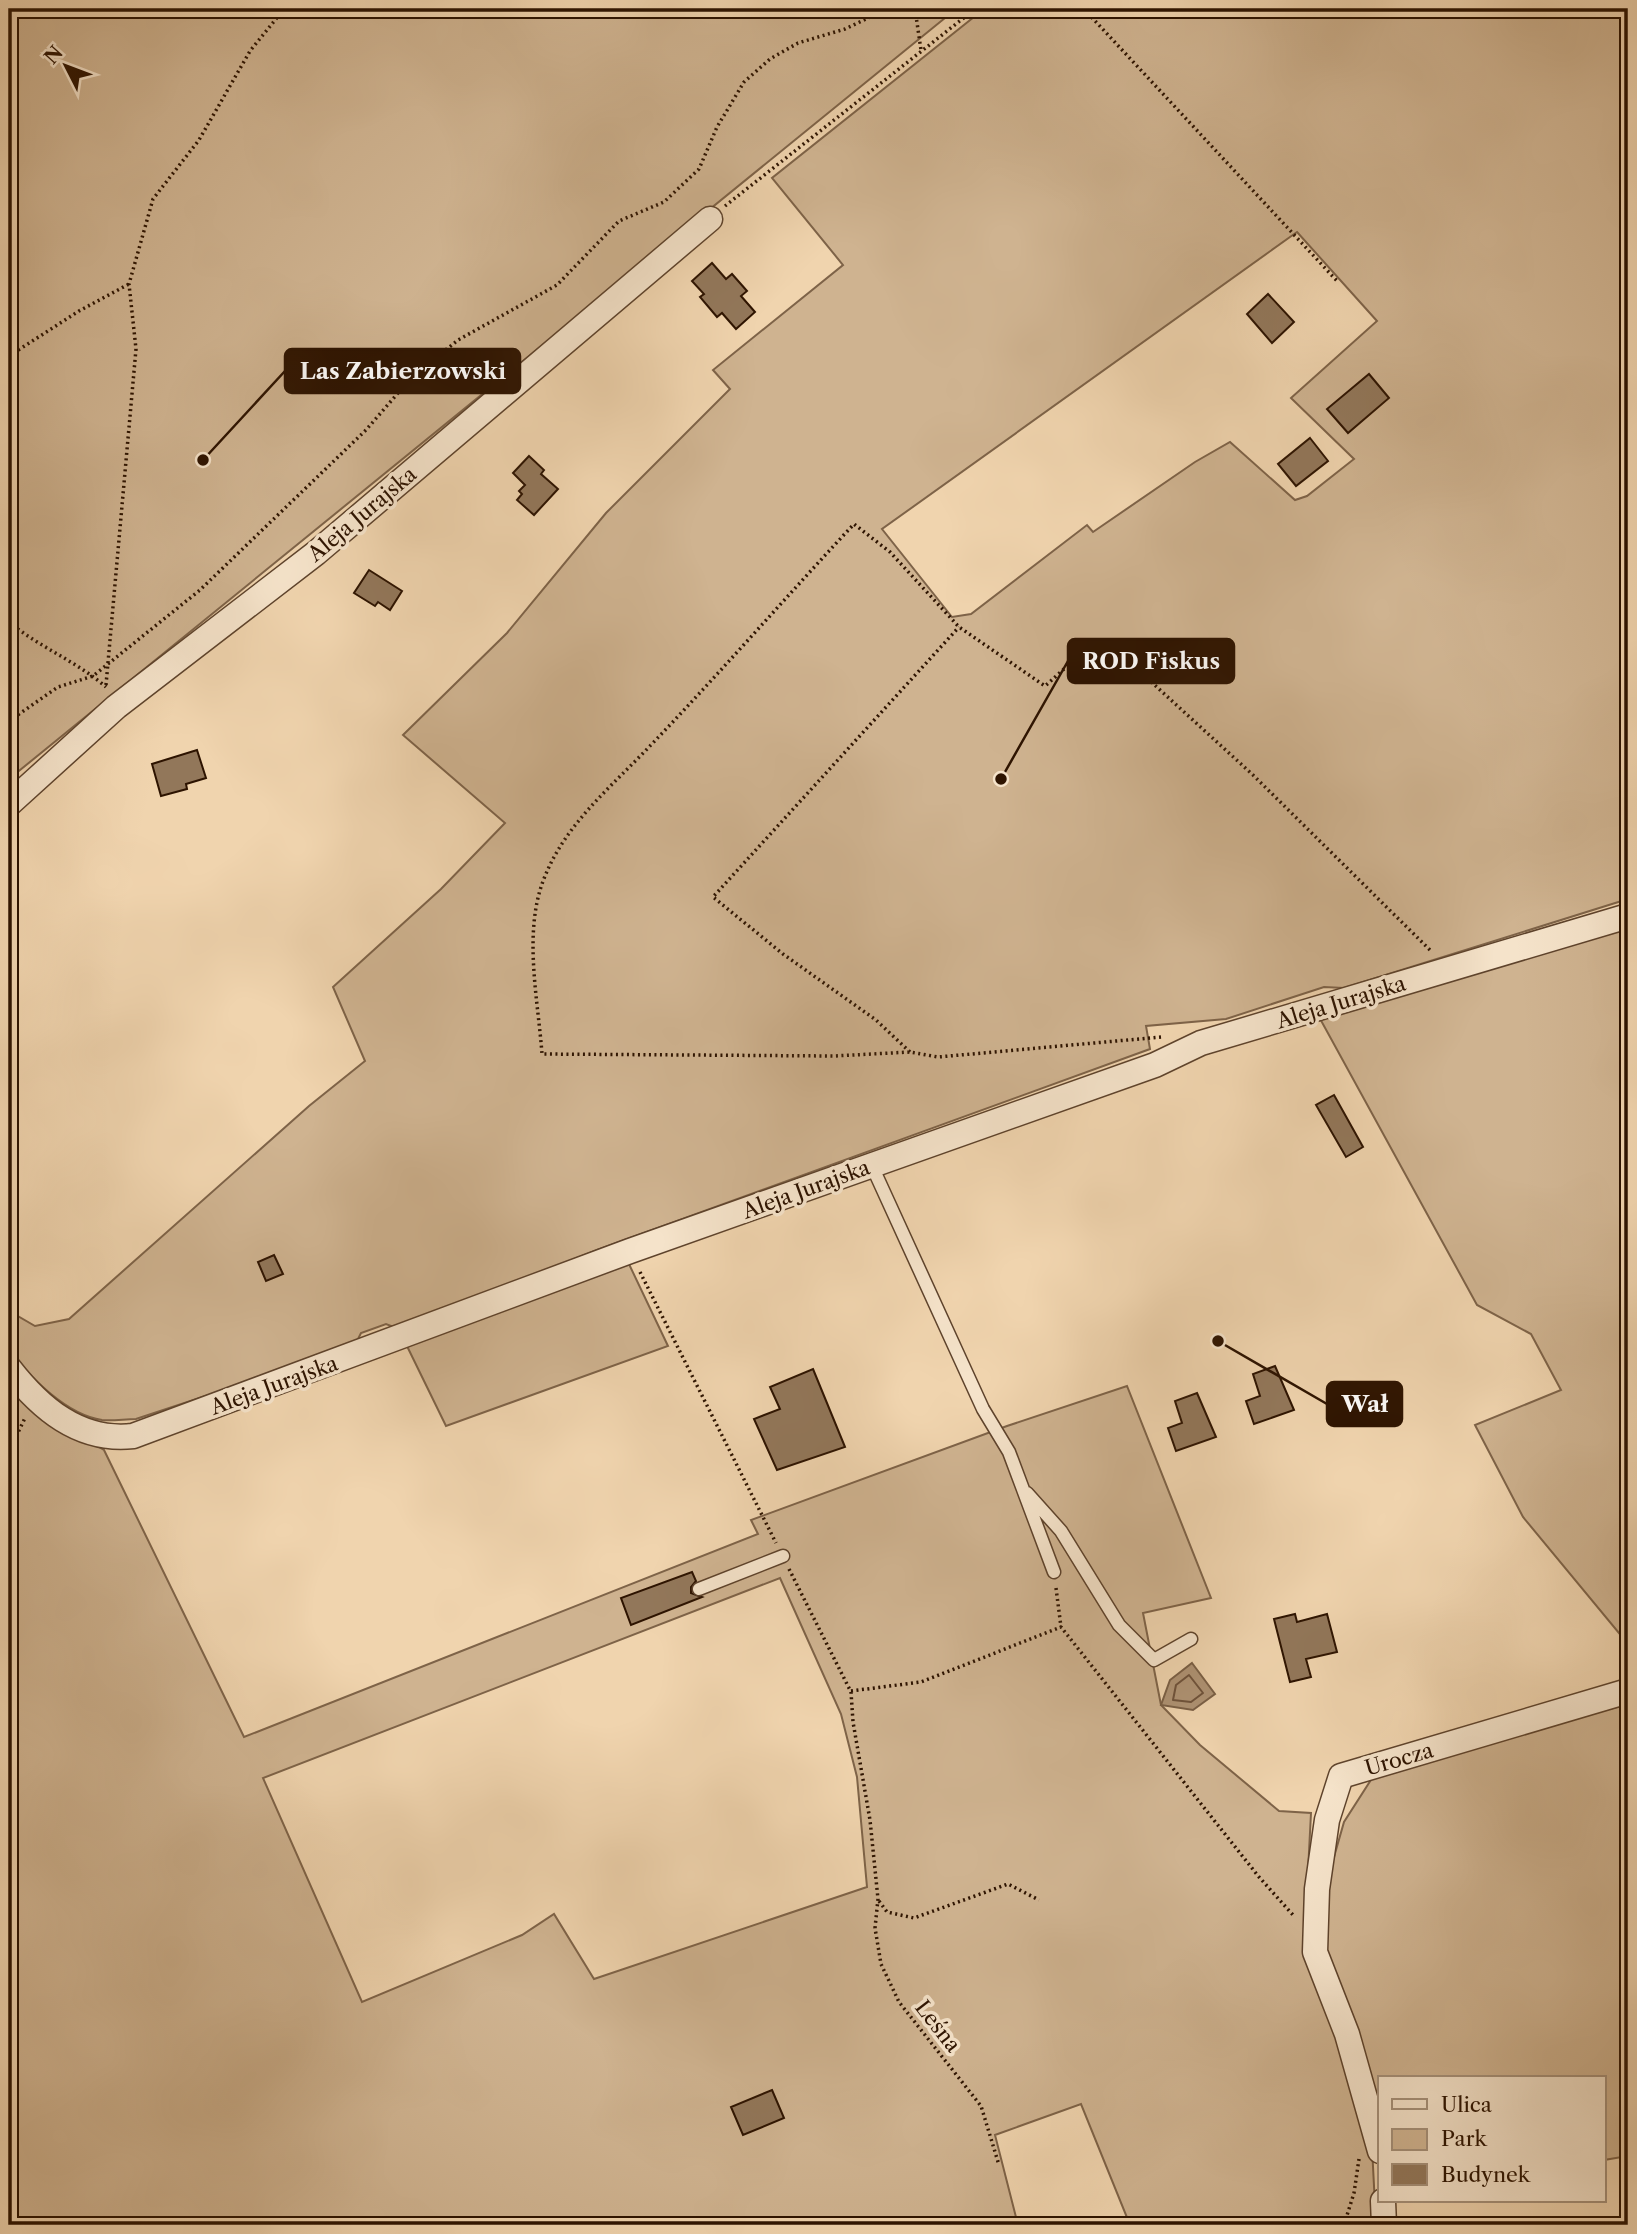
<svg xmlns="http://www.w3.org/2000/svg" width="1637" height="2234" font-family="'Libre Caslon Text',serif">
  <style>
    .green { fill: #cfb390; stroke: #7e6348; stroke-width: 2; fill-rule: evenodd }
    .water { fill: #ae9273; stroke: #7a5f45; stroke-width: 2 }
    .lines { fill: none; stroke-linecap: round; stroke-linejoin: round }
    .shore { stroke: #6e523a; stroke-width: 2 }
    .building { fill: #92775a; stroke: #2d1300; stroke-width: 2 }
    .lane-casing { stroke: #5e432c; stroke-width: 15 }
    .street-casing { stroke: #5e432c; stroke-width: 27 }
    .path { stroke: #2d1300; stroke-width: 3.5; stroke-dasharray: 2 3.5; stroke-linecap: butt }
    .lane { stroke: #f5e3ca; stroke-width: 12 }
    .street { stroke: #f5e3ca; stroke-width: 24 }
    .labels { text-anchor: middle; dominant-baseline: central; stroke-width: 7; stroke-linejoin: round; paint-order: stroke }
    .street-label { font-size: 21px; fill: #2d1300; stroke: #f5e3ca }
    .leader { fill: none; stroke: #2d1300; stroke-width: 2.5 }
    .callout-dot { fill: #2d1300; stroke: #f5e3ca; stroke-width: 2.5 }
    .callout { fill: #2d1300; stroke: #2d1300; stroke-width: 2.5 }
    .callout-label { font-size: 23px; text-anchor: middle; font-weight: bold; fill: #fff }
  </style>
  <rect width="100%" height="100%" fill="#f0d4ae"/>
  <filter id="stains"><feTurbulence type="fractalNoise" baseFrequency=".00286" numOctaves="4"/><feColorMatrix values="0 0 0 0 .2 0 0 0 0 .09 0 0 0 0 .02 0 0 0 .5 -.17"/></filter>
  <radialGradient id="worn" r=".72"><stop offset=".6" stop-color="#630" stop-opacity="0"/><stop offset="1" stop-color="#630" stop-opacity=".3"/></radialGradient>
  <path class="green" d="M9 9H956L9 779Z
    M984 9H1628V899L1344 988 1324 987 1226 1019 1146 1026 1150 1049 597 1250 399 1329 386 1324 361 1333 354 1347 136 1419C125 1419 113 1421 102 1420 66 1415 32 1378 9 1352V1311L35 1326 69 1319 309 1106 365 1061 333 987 441 889 505 823 403 735 507 633 606 513 730 389 713 370 843 265 772 178ZM1297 232 1377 321 1291 398 1354 459 1307 496 1295 500 1230 442 1195 462 1093 532 1087 525 971 614 952 617 882 529Z
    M1628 927V1644L1523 1517 1475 1425 1561 1390 1531 1334 1477 1305 1318 1015Z
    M628 1262 668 1346 446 1426 405 1342Z
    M12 1385 44 1416 104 1450 244 1737 758 1534 751 1520 1007 1426 1127 1386 1211 1598 1143 1613 1161 1705 1200 1745 1279 1811 1311 1813 1307 1891 1372 2147 1376 2225H1130L1081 2104 995 2135 1018 2225H9V1387ZM780 1578 841 1714 857 1777 867 1887 594 1979 554 1914 522 1935 362 2002 263 1778Z
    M1628 1704V2156L1604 2160V2078H1380V2128L1322 1945 1332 1864 1344 1822 1376 1772Z"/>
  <path class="water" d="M1192 1663 1215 1694 1193 1710 1161 1705 1170 1680Z"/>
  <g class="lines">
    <path class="shore" d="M1189 1675 1203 1693 1191 1702 1173 1700 1176 1685Z"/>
  </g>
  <path class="building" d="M712 263 726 279 732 274 747 291 741 296 755 312 736 329 722 313 717 317 700 297 704 294 692 281Z
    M1268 294 1294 322 1272 343 1247 314Z
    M1369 374 1389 398 1348 433 1327 409Z
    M1310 438 1328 461 1296 486 1278 464Z
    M529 456 544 470 541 474 558 489 534 515 517 500 522 494 519 491 525 485 513 473Z
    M369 570 402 591 390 610 378 602 375 606 354 593Z
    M197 750 206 778 186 784 187 789 161 796 152 764Z
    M1334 1095 1363 1147 1346 1157 1316 1105Z
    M274 1255 283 1274 266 1281 258 1262Z
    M1275 1366 1294 1410 1254 1424 1246 1401 1260 1396 1253 1374Z
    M813 1369 845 1447 777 1470 754 1419 780 1409 770 1387Z
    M1197 1393 1216 1437 1176 1451 1168 1428 1182 1423 1175 1401Z
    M692 1572 696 1581 691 1587V1593L702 1597 631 1625 621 1598Z
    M1295 1614 1297 1622 1327 1614 1337 1652 1306 1659 1311 1677 1290 1682 1274 1619Z
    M772 2090 784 2118 743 2135 731 2107Z"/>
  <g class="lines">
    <g class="lane-casing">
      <path id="lane" d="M872 1166 983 1409 1009 1452 1054 1572
        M1027 1493 1061 1531 1119 1625 1154 1660 1191 1639
        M699 1589 783 1556"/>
    </g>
    <g class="street-casing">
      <path id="street" d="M9 804 116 707 316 553 710 219
        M9 1368C40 1408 79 1442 133 1436L630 1251 1155 1065 1201 1043 1628 916
        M1380 2151 1347 2034 1315 1952 1317 1889 1327 1820 1341 1776 1628 1691
        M1383 2201 1384 2225"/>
    </g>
    <path class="path" d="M915 9 921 50
      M1084 9 1338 282
      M725 206 975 9
      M9 356 79 311 129 284
      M9 622C39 647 76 661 106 687
      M106 685 136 349 129 284 153 199 199 140 250 51 284 9
      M9 721 58 687 93 676 200 590 366 430 411 378 458 340 557 285 619 221 664 202 699 169 717 127 744 82 770 59 798 43 845 29 887 9
      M1161 1037 938 1057 910 1052 834 1056 542 1054C538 1000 524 936 542 884 562 827 608 790 649 747 719 674 785 598 854 524L890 552 959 627 1045 686C1072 663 1087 640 1124 657L1253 775 1431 951
      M910 1052 876 1020 783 954 713 897 959 627
      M640 1272 776 1543
      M9 1451 25 1418
      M789 1569 851 1692 853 1722 870 1820 878 1899 875 1928 881 1964 899 2002 981 2106 999 2165
      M1056 1588 1061 1627
      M851 1691 921 1682 1061 1627 1259 1877 1293 1915
      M879 1901 887 1912 914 1918 1008 1884 1039 1900
      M1344 2225 1354 2193 1359 2159"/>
    <use href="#lane" class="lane"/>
    <use href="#street" class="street"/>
  </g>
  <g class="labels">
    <g class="street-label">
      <text transform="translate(362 514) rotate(-40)">Aleja Jurajska</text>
      <text transform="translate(1341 1002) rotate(-17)">Aleja Jurajska</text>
      <text transform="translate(806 1189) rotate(-20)">Aleja Jurajska</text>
      <text transform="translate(274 1385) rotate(-20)">Aleja Jurajska</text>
      <text transform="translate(1399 1759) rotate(-16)">Urocza</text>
      <text transform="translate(938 2026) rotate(52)">Leśna</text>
    </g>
  </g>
  <path class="leader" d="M203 460L285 371M1001 779L1068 661M1218 1341L1327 1404"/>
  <g class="callout-dot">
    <circle cx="203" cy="460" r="7"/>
    <circle cx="1001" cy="779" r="7"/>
    <circle cx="1218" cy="1341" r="7"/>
  </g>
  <g class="callout">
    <rect x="285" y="349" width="235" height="44" rx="7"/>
    <rect x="1068" y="639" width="166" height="44" rx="7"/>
    <rect x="1327" y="1382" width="75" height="44" rx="7"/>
  </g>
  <g class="callout-label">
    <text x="403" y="379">Las Zabierzowski</text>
    <text x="1151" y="669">ROD Fiskus</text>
    <text x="1365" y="1412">Wał</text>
  </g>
  <rect width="1637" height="2234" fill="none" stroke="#f0d4ae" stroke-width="35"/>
  <rect x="10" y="10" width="1616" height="2213" fill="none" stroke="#2d1300" stroke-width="3.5"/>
  <rect x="18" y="18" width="1602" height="2199" fill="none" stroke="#2d1300" stroke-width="2"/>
  <rect x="1378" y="2076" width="228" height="126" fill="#f5e3ca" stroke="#a59079" stroke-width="2"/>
  <rect x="1392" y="2099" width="35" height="10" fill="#f5e3ca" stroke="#a59079" stroke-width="2"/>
  <text x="1441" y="2112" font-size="21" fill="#2d1300">Ulica</text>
  <rect x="1392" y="2129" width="35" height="21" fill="#cfb390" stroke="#a59079" stroke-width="2"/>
  <text x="1441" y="2146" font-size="21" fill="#2d1300">Park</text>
  <rect x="1392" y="2164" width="35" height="21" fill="#92775a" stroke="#a59079" stroke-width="2"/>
  <text x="1441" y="2182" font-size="21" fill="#2d1300">Budynek</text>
  <g transform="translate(66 66) rotate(312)" stroke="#f5e3ca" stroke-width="5" paint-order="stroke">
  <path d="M0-5L12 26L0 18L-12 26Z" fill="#2d1300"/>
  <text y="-10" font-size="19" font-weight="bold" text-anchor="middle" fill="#2d1300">N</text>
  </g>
  <rect width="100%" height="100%" filter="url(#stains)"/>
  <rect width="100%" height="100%" fill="url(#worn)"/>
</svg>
